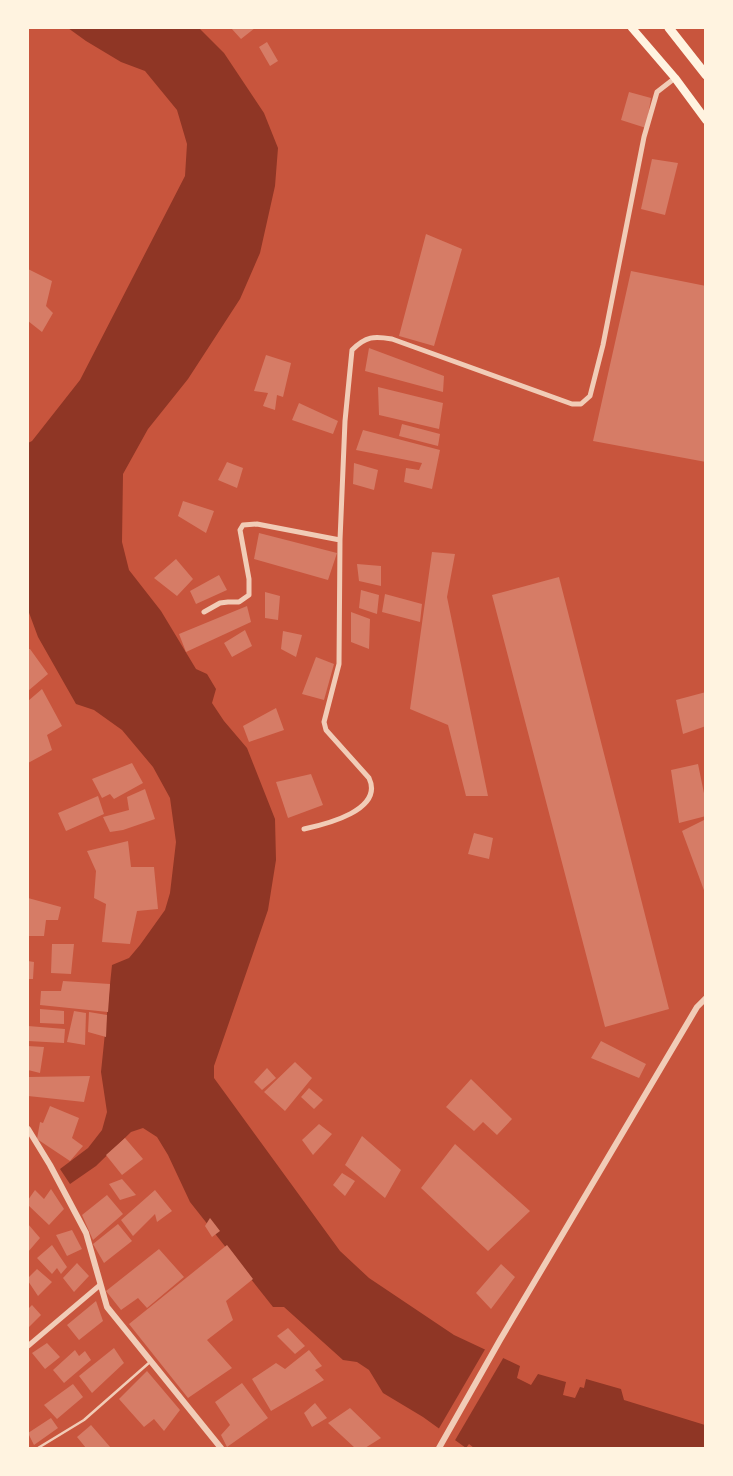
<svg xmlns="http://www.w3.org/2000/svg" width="733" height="1476" font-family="'PT Sans',sans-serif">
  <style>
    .water { fill: #8f3625 }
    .pier { fill: #c8553d }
    .building { fill: #d67c66 }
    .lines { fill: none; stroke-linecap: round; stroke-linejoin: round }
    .service { stroke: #f1ccb7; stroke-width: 2.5 }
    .minor { stroke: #f1ccb7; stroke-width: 5 }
    .tertiary { stroke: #f1ccb7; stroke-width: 6 }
    .secondary { stroke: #fff3e0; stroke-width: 8 }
    .trunk { stroke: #fff3e0; stroke-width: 9 }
  </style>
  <rect width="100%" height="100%" fill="#c8553d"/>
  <path class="water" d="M68 28H199L224 53 264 113 278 148 275 186 260 253 240 299 188 379 148 429 123 474 122 542 129 570 161 611 196 669 207 674 216 689 212 703 224 721 247 748 275 819 276 860 268 910 214 1066V1078L340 1251 369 1278 454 1335 520 1366 517 1378 531 1385 538 1374 566 1382 563 1395 575 1398 580 1387 584 1388 586 1379 621 1389 624 1400 705 1425V1448H490L487 1447 486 1448H474L469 1444 466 1448 423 1417 383 1393 369 1370 357 1362 343 1360 284 1307H273L190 1202 168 1155 157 1137 143 1128 131 1132 96 1166 70 1184 60 1169 88 1148 102 1130 107 1112 101 1072 112 965 129 958 140 945 165 910 170 893 176 842 170 798 153 767 122 730 94 710 76 704 38 637 28 610V443L32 441 80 380 185 176 187 144 177 110 145 71 121 62 86 41Z"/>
  <path class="pier" d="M487 1346 505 1355 454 1442 438 1430Z"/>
  <path class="building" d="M231 28H255L241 39Z
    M267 42 278 61 270 66 259 47Z
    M629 92 651 98 646 128 621 120Z
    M652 159 678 163 665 215 641 209Z
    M426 234 462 249 434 346 399 336Z
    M28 269 52 281 46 306 53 313 42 332 28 321Z
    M631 271 706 286V462L593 441Z
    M369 348 444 376 443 392 365 371Z
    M266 355 291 363 283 397 277 395 275 410 263 406 268 393 254 391Z
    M378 387 443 403 439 429 379 415Z
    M299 403 338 421 333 434 292 420Z
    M402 424 440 434 438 446 399 436Z
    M363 430 440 450 432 489 404 482 406 468 419 470 422 463 356 450Z
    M227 462 243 468 237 488 218 480Z
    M354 463 378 470 374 490 353 484Z
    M183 501 214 511 206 533 178 516Z
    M259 533 337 553 328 580 254 559Z
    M432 552 455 554 447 597 488 796H466L448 725 410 709Z
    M176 559 193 579 177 596 154 578Z
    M357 564 381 566V586L359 581Z
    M219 575 227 590 196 604 190 591Z
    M559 577 669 1009 605 1027 492 595Z
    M361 590 379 595 377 614 359 608Z
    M265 592 280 596 278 620 265 618Z
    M385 594 422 604 420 622 382 612Z
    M247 606 251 622 186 652 179 634Z
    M351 612 370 619 369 649 351 642Z
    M245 630 252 646 232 657 224 643Z
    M283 631 302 635 296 657 281 649Z
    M28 649H30L48 674 28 691Z
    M316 657 334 664 324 700 302 694Z
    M42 689 62 726 47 735 52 750 28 763V701Z
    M706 692V726L683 734 676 700Z
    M276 708 284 730 249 742 243 726Z
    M132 763 143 783 114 799 110 794 102 798 92 779Z
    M698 764 706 803V816L679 823 671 770Z
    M311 774 323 805 288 818 276 782Z
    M145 789 155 819 123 830 110 832 103 817 129 810 127 797Z
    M98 796 104 814 66 831 58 813Z
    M706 819V893H705L682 831Z
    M474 833 493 838 489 859 468 854Z
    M128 841 131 867H154L158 909 137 911 130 944 102 942 106 904 94 898 96 871 87 851Z
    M28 898 61 907 58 920H46L44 936H28Z
    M52 944H74L71 974 51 973Z
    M28 961 34 962 33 979H28Z
    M63 981 110 984 108 1012 40 1005 41 991H61Z
    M40 1009 64 1011V1024L40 1023Z
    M74 1011 86 1013 85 1045 67 1042Z
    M89 1012 107 1015 106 1037 88 1032Z
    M28 1026 65 1029 64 1043 28 1041Z
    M601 1041 646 1064 639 1078 591 1058Z
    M28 1046 44 1047 40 1073 28 1070Z
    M295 1062 312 1078 285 1111 264 1092Z
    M267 1068 276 1078 262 1090 254 1082Z
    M90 1076 84 1102 28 1096V1077Z
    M471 1079 512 1119 497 1135 483 1122 474 1131 446 1107Z
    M309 1088 323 1100 314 1109 301 1097Z
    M50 1106 79 1118 72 1138 83 1146 70 1161 37 1139 40 1122 43 1123Z
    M319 1124 332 1134 313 1155 302 1140Z
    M362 1136 401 1170 385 1198 345 1165Z
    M125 1138 143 1159 122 1175 106 1155Z
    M455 1144 530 1211 488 1251 421 1188Z
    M342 1173 355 1181 345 1196 333 1185Z
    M122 1179 136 1195 120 1200 109 1184Z
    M51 1189 64 1209 49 1225 28 1205V1200L35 1190 44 1199Z
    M155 1190 172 1211 157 1222 155 1214 133 1236 121 1220Z
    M107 1195 123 1214 93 1240 82 1215Z
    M210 1218 220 1231 212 1237 205 1226Z
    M28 1224 40 1238 28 1252Z
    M118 1224 132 1241 104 1263 93 1244Z
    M72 1230 82 1249 67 1256 56 1235Z
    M52 1245 67 1267 61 1274 57 1268 52 1274 37 1258Z
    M227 1245 253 1279 226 1301 233 1320 207 1340 232 1368 188 1398 129 1324Z
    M159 1249 184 1277 147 1308 138 1298 121 1310 106 1291Z
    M77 1263 89 1276 74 1292 63 1278Z
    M501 1264 515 1277 491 1309 476 1293Z
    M37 1269 52 1282 38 1296 28 1281V1278Z
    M96 1301 103 1321 79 1340 67 1325Z
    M32 1305 41 1315 28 1328V1309Z
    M288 1328 305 1346 295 1354 277 1336Z
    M47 1343 60 1357 45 1369 32 1353Z
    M114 1348 124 1363 92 1393 79 1376Z
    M75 1350 79 1356 85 1351 91 1360 64 1383 53 1370Z
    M309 1350 322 1366 315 1370 324 1380 271 1411 252 1379 276 1363 285 1369Z
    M147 1371 180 1410 164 1431 154 1419 144 1427 119 1399Z
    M242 1383 268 1418 227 1447 221 1435 230 1425 215 1402Z
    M73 1384 83 1397 57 1419 44 1405Z
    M315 1403 327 1418 312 1427 304 1413Z
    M350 1408 381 1438 365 1448H355L328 1423Z
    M51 1418 58 1428 34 1445 28 1433Z
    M91 1425 111 1448H86L77 1437Z"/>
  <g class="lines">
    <path class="service" d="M38 1448 84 1420 150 1362"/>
    <path class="minor" d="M204 612 220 603 228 602H239L249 595V579L240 530 243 525 257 524 340 540
      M304 829C327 824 384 810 369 778L326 730 324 722 339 664 340 540 345 421 352 350C366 336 374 336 392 339L572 404H581L590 396 603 345 644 137 657 92 675 78
      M28 1346 100 1285"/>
    <path class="tertiary" d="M28 1129 50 1165 86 1233 107 1307 221 1448
      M439 1448 500 1340 697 1007 706 998"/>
    <path class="secondary" d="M632 28 675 78 706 120"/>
    <path class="trunk" d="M669 28 706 75"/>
  </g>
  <rect width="733" height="1476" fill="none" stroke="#fff3e0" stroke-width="58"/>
</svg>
